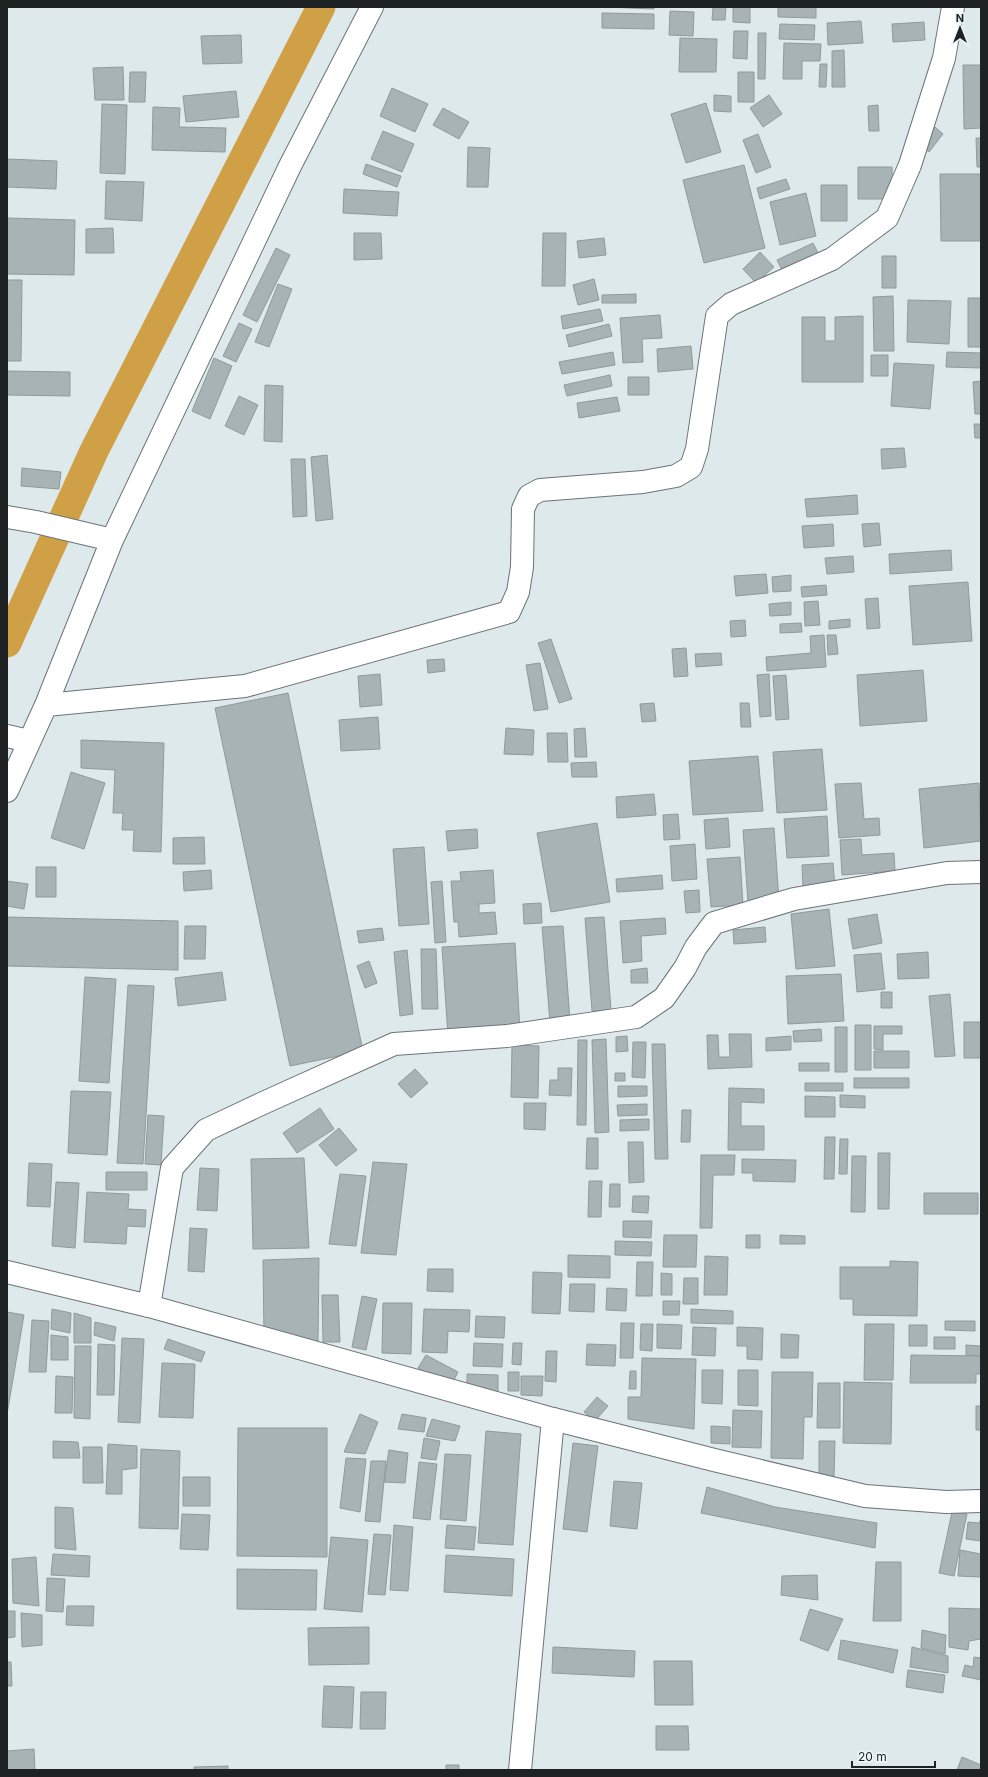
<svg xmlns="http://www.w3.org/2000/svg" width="988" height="1777" font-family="Inter,sans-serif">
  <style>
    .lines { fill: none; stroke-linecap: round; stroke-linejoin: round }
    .canal { stroke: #d0a047; stroke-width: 29 }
    .building { fill: #a8b3b6; stroke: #909a9d }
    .minor-casing { stroke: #6b7477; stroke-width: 24 }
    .tertiary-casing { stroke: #6b7477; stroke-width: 24 }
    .minor { stroke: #fff; stroke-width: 22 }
    .tertiary { stroke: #fff; stroke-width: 22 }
  </style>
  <rect width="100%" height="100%" fill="#dee9ec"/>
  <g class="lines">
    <path class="canal" d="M7 643 94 451 321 7"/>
  </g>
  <path class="building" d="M606 7H654V9Z
    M713 7H726L725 20H712Z
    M733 7H750V23L733 22Z
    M778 7H816V18L778 17Z
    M670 11 694 12 693 36 669 35Z
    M602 13 654 14V29L602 28Z
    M861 21 863 43 828 45 827 23Z
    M924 22 925 40 893 42 892 24Z
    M780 24 815 25 814 40 779 39Z
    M734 31H748L747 59 733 58Z
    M758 33H766L765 79H758Z
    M241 35 242 63 203 64 201 36Z
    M680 38 717 39 716 72H679Z
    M784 43 821 44 820 61H802V79H783Z
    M844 50 845 87H832V51Z
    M820 64H827L826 87H819Z
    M963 65H981V128L964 129Z
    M123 67 124 100H95L93 68Z
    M130 72H146L145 102H129Z
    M738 72H754V102H738Z
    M392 88 428 104 415 132 380 116Z
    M236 91 239 117 186 122 183 96Z
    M714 95 731 96V112L714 111Z
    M769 95 782 114 763 127 750 108Z
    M706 103 721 152 686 163 671 114Z
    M102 104 127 105 125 174 100 173Z
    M878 105 879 131H869L868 106Z
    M153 107 180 108 179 127 226 128 225 152 152 150Z
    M443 108 469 122 459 139 433 125Z
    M935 127 943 134 929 152 920 145Z
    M383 131 414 144 402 172 371 159Z
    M758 134 771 167 756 173 743 140Z
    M976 138H981V167H977Z
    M468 147 490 148 488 187H467Z
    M7 159 57 161 56 189 7 187Z
    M366 164 401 176 397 187 363 174Z
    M744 165 765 248 704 263 683 180Z
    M858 167H892L893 199H858Z
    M940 174H981V241H941Z
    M786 179 790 189 760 199 757 188Z
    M106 181 144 182 142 221 105 219Z
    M821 185H847V221H821Z
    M344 189 399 192 397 216 343 213Z
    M806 193 816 236 780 245 770 202Z
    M7 218 75 220 74 275 7 274Z
    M113 228 114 253H86V229Z
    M354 233H381L382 259 354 260Z
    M543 233H566L565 286H542Z
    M604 238 606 255 579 258 577 241Z
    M813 243 820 257 784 274 777 260Z
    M276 248 290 255 257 322 243 315Z
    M760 252 774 267 756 283 743 269Z
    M882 256H896V288H882Z
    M594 279 599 300 578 305 573 285Z
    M7 280H22L21 361H7Z
    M278 284 292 289 269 347 255 342Z
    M636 294V303H602V295Z
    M893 296 894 351H874L873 297Z
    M968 298H981V347H968Z
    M908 300 951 301 949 344 907 342Z
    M600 309 603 321 563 329 561 316Z
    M660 315 662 338 642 339 643 362 623 363 620 318Z
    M863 316V382H802V317H825V341H835V317Z
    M239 323 252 329 236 362 223 356Z
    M609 324 612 336 569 347 566 335Z
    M691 346 693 369 658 372 657 349Z
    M613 352 615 365 562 374 559 362Z
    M947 352 981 353V368L946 367Z
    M871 355H888V376H871Z
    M214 358 232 366 210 419 192 411Z
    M894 363 934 365 930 409 891 406Z
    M7 371 70 372V396L7 395Z
    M610 375 612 386 567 396 564 385Z
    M628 377H649V395H628Z
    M981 381V414H975L973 382Z
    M265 385 283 386 282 442 264 441Z
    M239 396 258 405 244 435 225 426Z
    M617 397 620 411 579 418 577 403Z
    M974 424H981V438H975Z
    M904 448 906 467 882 469 881 449Z
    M327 455 333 519 316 521 311 457Z
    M291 459H305L307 516 293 517Z
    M22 468 61 472 59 489 21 486Z
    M857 495 858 514 807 517 805 499Z
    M879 523 881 545 864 547 862 524Z
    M833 524 834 546 804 548 802 526Z
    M951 550 952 570 890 574 889 554Z
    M853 556 854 572 827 574 825 558Z
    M766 574 768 593 736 596 734 576Z
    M791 575V591L773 592 772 577Z
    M968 582 972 641 913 645 909 586Z
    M826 585 827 595 802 597 801 587Z
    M878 598 880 628 867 629 865 599Z
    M818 601 820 625 805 626 804 602Z
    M791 602V615L770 616 769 604Z
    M850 619V627L829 629V621Z
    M745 620 746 636 731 637 730 621Z
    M801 623 802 632 780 633V624Z
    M824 635 826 667 767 671 766 657 811 653 810 636Z
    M827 635H836L838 654 828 655Z
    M551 639 572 699 559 703 538 643Z
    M686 648 688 676 674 677 672 649Z
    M721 653 722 665 696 667 695 654Z
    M444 659 445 671 428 673 427 660Z
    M540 663 548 709 534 711 526 665Z
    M923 670 927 721 860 726 857 675Z
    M380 674 382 705 360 707 358 676Z
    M769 674 771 716 760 717 757 675Z
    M786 675 789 719 776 720 773 676Z
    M288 693 363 1051 290 1066 215 708Z
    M654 703 656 721 642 722 640 704Z
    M740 703H749L751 727H741Z
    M378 717 380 749 341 751 339 720Z
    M506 728 534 730 533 755 504 754Z
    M585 728 587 757H575L574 729Z
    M547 733H567L568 762H548Z
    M81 740 164 743 161 852 133 851 134 830H122L123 813H113L115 770 81 768Z
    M822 749 827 810 777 813 773 752Z
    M758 756 763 811 693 815 689 761Z
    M596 762 597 777H572L571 763Z
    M71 772 105 783 84 849 51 838Z
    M861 783 864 819 879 818 880 835 839 838 835 784Z
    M979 783 981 841 924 848 919 789Z
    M654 794 656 815 617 818 616 797Z
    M678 814 680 839 664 840 663 815Z
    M827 816 829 856 787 858 784 819Z
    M728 818 730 847 706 849 704 820Z
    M597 823 610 902 551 912 537 833Z
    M774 828 779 901 748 903 743 830Z
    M477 829 478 848 448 851 446 831Z
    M204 837 205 864H173V838Z
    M861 839 862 855 894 853 895 871 842 875 840 840Z
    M695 844 697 879 672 881 670 846Z
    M424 847 429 924 399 926 393 849Z
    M740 857 743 905 711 907 707 859Z
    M833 863 835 887 803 889 802 865Z
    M36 867H56V897H36Z
    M211 870 212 889 184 891 183 872Z
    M493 870 495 903 479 904V913L495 912 497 934 459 937 458 922H454L451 881H461L460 872Z
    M662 875 663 889 617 892 616 879Z
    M7 881 28 884 24 909 7 906Z
    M442 881 446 942 435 943 431 882Z
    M699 890 700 912 686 913 684 891Z
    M541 903 542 923 524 924 523 904Z
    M829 909 835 966 796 969 791 914Z
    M877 914 882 943 853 949 848 919Z
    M7 917 178 921V970L7 966Z
    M604 917 611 1010 592 1011 585 918Z
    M665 918 666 934 641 936 642 961 623 963 620 921Z
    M185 926H206L205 959H184Z
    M563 926 570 1020 550 1022 542 927Z
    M765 927 766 942 734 944 733 930Z
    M382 928 384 940 359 943 357 931Z
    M515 943 520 1031 448 1036 442 947Z
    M421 949H436L438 1009H422Z
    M407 950 413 1014 400 1016 394 952Z
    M928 952 929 978 898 979 897 954Z
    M881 953 885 989 857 992 854 955Z
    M369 961 377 983 365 988 357 966Z
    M647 968 648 983H631V970Z
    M222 972 226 1000 178 1006 175 978Z
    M841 974 844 1021 788 1024 786 976Z
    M85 977 116 979 109 1083 79 1081Z
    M128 985 154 986 143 1164 117 1163Z
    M881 992H892V1008H881Z
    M950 994 955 1056 935 1057 929 996Z
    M964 1022H981V1058H964Z
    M855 1025H871V1070H855Z
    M874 1026H902V1034H883V1050L874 1049Z
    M835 1027H847V1072H835Z
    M821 1029 822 1041 794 1042 793 1031Z
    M729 1034H751L752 1067 708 1069 707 1035H718L719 1057H730Z
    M627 1036 628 1051 616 1052V1037Z
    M791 1036V1050L766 1051V1038Z
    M606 1039 609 1132 595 1133 592 1040Z
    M578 1040H587L586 1125H577Z
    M633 1042H646L645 1078 632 1077Z
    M652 1044H665L668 1159H655Z
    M512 1045 539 1046 538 1098 511 1097Z
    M874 1051H909V1068H874Z
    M799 1063H829V1071H799Z
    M558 1068H572L571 1096 549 1095 550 1080H558Z
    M415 1069 428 1083 411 1098 398 1084Z
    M615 1073H625V1081H615Z
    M854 1078H909V1088H854Z
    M805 1083H843V1091H805Z
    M618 1086H647V1096L618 1097Z
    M729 1088 764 1089V1103L741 1102V1126H764V1150H728Z
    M71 1091 111 1092 107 1155 68 1153Z
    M840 1095 865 1096V1108L840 1107Z
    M805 1096 835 1097V1117H805Z
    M524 1103H546L545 1130 524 1129Z
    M647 1104V1115L618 1116 617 1105Z
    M320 1108 334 1129 297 1153 283 1133Z
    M682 1110H691L690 1142H681Z
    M148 1115 164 1116 161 1165 145 1164Z
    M649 1119V1130L620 1131V1120Z
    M339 1128 357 1150 336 1166 319 1145Z
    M825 1137H835L834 1179H824Z
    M587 1138H598V1169H586Z
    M840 1139H848L847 1174H839Z
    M628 1142H643L644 1182 629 1183Z
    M878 1153H890L889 1209H878Z
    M701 1155H735L734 1175H713L712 1228H700Z
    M852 1156H866L865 1212H851Z
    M304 1158 309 1248 253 1249 251 1159Z
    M742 1159 796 1160 795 1182 753 1181V1173H742Z
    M373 1162 407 1164 396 1255 361 1253Z
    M29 1163 52 1164 50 1207 27 1206Z
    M200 1168 219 1169 217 1211 197 1210Z
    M106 1172H147V1190H106Z
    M340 1174 366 1176 356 1246 329 1244Z
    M589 1181H602L601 1217H588Z
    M56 1182 79 1183 75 1248 52 1246Z
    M610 1184H620V1207H609Z
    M87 1192 129 1194 128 1209 146 1210 145 1227 127 1226 126 1244 84 1242Z
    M924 1193H978V1214H924Z
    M633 1196H649L648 1213 632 1212Z
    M623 1221H652L651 1238 623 1237Z
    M190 1228 207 1229 204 1272 188 1271Z
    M664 1235H697L696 1267H663Z
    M746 1235H760V1248H746Z
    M780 1235 805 1236V1244H780Z
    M615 1241 652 1242 651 1256 615 1255Z
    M568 1255 610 1256V1278L568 1277Z
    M705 1256 728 1257 727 1295H704Z
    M319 1258 318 1341 264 1336 263 1260Z
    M890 1261 918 1262 917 1316 853 1315V1299H840V1267H890Z
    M637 1262H653L652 1296H636Z
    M428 1269H453V1292L427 1291Z
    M533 1272 562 1273 560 1314 532 1313Z
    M661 1273 672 1274V1295H661Z
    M684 1278H698V1304H683Z
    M570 1284H595L594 1312 569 1311Z
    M607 1288 627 1289 626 1311 606 1310Z
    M322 1295H338L340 1342H323Z
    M362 1296 377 1299 366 1350 352 1347Z
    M663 1301H680L679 1315H663Z
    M383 1303H412L411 1354 382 1353Z
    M52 1309 71 1313 70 1333 51 1329Z
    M424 1309 470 1310 469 1332 448 1331 447 1353 422 1352Z
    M691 1309 733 1311V1324L691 1323Z
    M7 1312 24 1315 7 1414Z
    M74 1313 91 1318V1343H74Z
    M476 1316 505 1317 504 1338 475 1337Z
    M32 1320 49 1321 46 1372H29Z
    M945 1321H975V1331L945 1330Z
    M95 1322 116 1327 114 1341 94 1335Z
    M621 1323H634L633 1358H620Z
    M641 1324H653L652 1351 640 1350Z
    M657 1324 682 1325 681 1349 657 1348Z
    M865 1324H894L893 1380H864Z
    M909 1325H927V1346H909Z
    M693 1327 716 1328 715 1356 692 1355Z
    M737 1327 763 1328 762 1360 747 1359V1346H737Z
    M781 1334 799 1335 798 1358H781Z
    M51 1335 68 1337V1360H51Z
    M934 1337H955V1349H934Z
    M122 1338 144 1339 140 1423 118 1422Z
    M168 1339 205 1352 201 1362 164 1349Z
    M474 1343 503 1344 502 1367 473 1366Z
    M513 1343H522L521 1365 512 1364Z
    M98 1344 115 1345 114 1395H97Z
    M587 1344 616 1345 615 1366 586 1365Z
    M966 1345 981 1346V1356L966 1355Z
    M75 1346H91L90 1419 74 1418Z
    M546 1351H557L556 1382 545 1381Z
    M426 1355 458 1372 451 1386 418 1368Z
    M911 1355 981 1356V1374H976V1383H910Z
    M642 1358 696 1359 694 1429 628 1419V1397H641Z
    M162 1363 195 1364 193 1418 159 1417Z
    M702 1370H723L722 1404 702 1403Z
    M738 1370H758V1406L738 1405Z
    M630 1371H636V1389H629Z
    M508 1372H519V1391H508Z
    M772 1372H813L812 1417H804L803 1459 771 1458Z
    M467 1374 498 1375V1393H467Z
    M56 1376 73 1377 72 1413H55Z
    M521 1376H543L542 1396 521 1395Z
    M844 1382 892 1383 891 1444 843 1443Z
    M818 1383H840V1428H817Z
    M597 1397 608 1406 595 1421 584 1412Z
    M976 1406H981V1430H976Z
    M733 1410 762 1411 761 1448 732 1447Z
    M360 1414 378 1422 365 1454 344 1452Z
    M402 1414 426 1418 424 1432 398 1429Z
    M432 1419 460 1426 455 1441 426 1436Z
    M711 1426 730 1427V1444L711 1443Z
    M238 1428H327V1557L237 1556Z
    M486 1431 521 1434 513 1545 478 1543Z
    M424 1438 440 1441 436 1460 421 1458Z
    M53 1441 78 1442 80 1458H53Z
    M819 1441H835L834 1477H819Z
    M573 1443 598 1446 587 1532 563 1529Z
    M108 1444 137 1446V1468L122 1470V1494H106Z
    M83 1447H102L103 1483H83Z
    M141 1449 180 1451 178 1529 139 1528Z
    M389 1450 408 1453 405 1483 384 1482Z
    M445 1454 471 1455 466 1521 440 1519Z
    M346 1458 366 1459 360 1512 340 1508Z
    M371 1461H386L380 1522 365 1521Z
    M419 1462 437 1464 430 1520 413 1518Z
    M183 1477H210V1506H183Z
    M614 1481 642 1483 637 1529 610 1526Z
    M707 1487 775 1507 877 1523 875 1548 701 1513Z
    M55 1507 73 1508 76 1550 55 1548Z
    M952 1512 967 1514 954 1576 939 1573Z
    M182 1514 210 1515 208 1550 180 1549Z
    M981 1519V1541L966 1539 968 1522 979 1523Z
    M394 1525 413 1527 408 1591 390 1590Z
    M447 1525 476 1527 474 1550 445 1548Z
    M374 1534 391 1535 385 1595 368 1594Z
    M331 1537 368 1540 362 1612 324 1609Z
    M960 1550 981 1554V1577L958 1576Z
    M53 1554 90 1556 89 1577 51 1575Z
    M446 1555 514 1559 512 1596 444 1592Z
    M36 1557 39 1606 13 1603 12 1559Z
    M876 1562H901V1621H873Z
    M237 1569 317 1570 316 1610 237 1609Z
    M817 1575 818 1600 781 1595 782 1576Z
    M47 1578 65 1579 63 1612 46 1611Z
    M67 1606H94L93 1626 66 1625Z
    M949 1608 981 1609V1639L969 1641 968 1650 949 1647Z
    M810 1609 843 1619 828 1651 800 1640Z
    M7 1611H15V1637L7 1638Z
    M21 1613 42 1615V1645L22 1647Z
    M369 1627V1664L309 1665 308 1628Z
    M922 1630 946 1635 945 1654 921 1648Z
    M841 1640 898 1650 893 1673 838 1659Z
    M553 1647 635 1651 634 1677 552 1673Z
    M912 1647 948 1656V1673L910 1667Z
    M974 1657 981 1658V1680L962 1676 965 1665 973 1667Z
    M654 1661H692L693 1705H655Z
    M7 1662H11L12 1686H7Z
    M908 1670 945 1675 943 1693 906 1687Z
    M324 1686 354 1687 352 1728 322 1727Z
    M361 1692H386L385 1729H360Z
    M656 1726H688L689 1750H656Z
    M34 1749 35 1770H7V1751Z
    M962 1757 981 1765V1770H957Z
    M446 1765H459V1770H446Z
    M228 1766V1770H194V1767Z"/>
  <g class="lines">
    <g class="minor-casing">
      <path id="minor" d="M7 517 36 522 112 540
        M46 705 245 686 509 612 518 592 522 567 523 509 529 496 540 490 643 482 676 476 691 467 697 449 717 316 731 304 832 259 887 218 910 165 944 58 953 7
        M7 736 29 741
        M7 791 46 705 112 540 290 166 372 7
        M149 1306 172 1168 206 1130 261 1104 394 1044 507 1036 636 1017 664 998 685 968 696 947 714 923 794 899 947 873 981 872
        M520 1770 553 1419"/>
    </g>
    <g class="tertiary-casing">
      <path id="tertiary" d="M7 1272 149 1306 553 1419 714 1460 865 1496 946 1502 981 1501"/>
    </g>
    <use href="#minor" class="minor"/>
    <use href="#tertiary" class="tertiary"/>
  </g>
  <rect width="988" height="1777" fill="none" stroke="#1e2223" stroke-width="16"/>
  <g transform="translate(960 28)" stroke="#ebf6fa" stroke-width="3" paint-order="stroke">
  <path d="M0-3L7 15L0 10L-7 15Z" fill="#1e2223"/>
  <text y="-6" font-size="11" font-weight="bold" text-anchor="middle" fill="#1e2223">N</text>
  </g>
  <path d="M852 1761v6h83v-6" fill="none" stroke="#1e2223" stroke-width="2"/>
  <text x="858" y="1761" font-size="12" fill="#1e2223" stroke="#ebf6fa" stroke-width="3" paint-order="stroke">20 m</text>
</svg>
